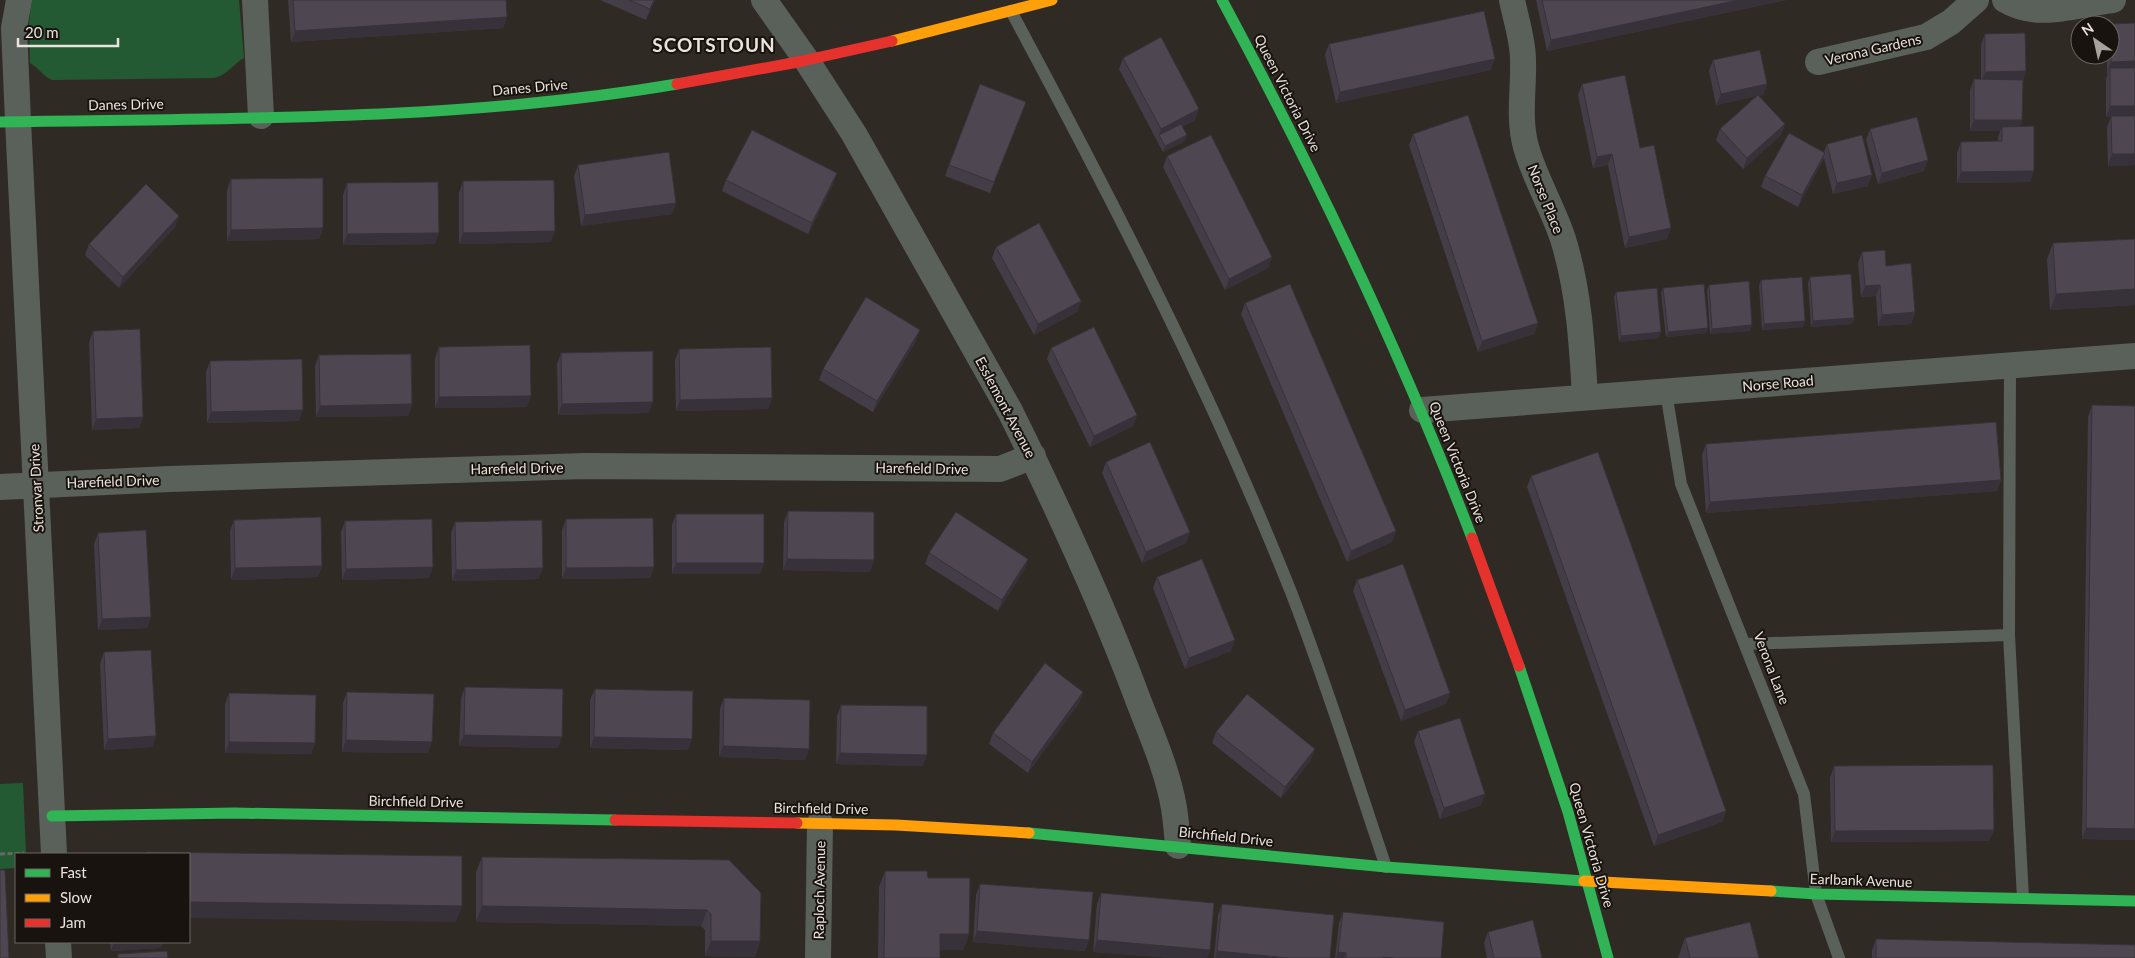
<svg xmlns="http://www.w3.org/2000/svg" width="2135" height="958" font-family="Lato,sans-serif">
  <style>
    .green { fill: #245a33 }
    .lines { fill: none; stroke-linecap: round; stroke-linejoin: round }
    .path { stroke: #666964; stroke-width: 3; stroke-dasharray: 5 2.5; stroke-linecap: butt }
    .lane { stroke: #59615a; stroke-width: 12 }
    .street { stroke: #59615a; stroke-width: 26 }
    .fast { stroke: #30b455; stroke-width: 11 }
    .slow { stroke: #ff9f0a; stroke-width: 11 }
    .jam { stroke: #e5322d; stroke-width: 11 }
    .wall { fill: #433d47 }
    .shaded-wall { fill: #373239 }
    .building { fill: #4e4752; stroke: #373239 }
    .labels { text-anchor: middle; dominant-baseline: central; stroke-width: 4; stroke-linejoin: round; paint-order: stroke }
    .street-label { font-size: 14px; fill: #eae2dc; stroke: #18130e }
    .district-label { font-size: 19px; font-weight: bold; letter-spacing: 1px; fill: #eae2dc; stroke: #18130e }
  </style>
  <rect width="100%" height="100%" fill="#302a24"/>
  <path class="green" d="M32 0H239L244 58C233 64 226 76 214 78L52 80C43 76 39 68 30 63L29 22Z
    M23 783 26 854H16V868L0 869V784Z"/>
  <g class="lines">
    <path class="path" d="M0 854 24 853"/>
    <path class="lane" d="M1011 11C1113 201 1211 391 1291 592 1326 682 1355 775 1386 867
      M2010 365 2009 635 2023 898
      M1666 392 1681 484 1804 794 1816 894 1839 958
      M1746 644 2009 635"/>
    <path class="street" d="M19 0 14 28 18 121 54 854
      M255 0 261 116
      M764 0 807 61 854 134 1010 411C1055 502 1098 594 1134 689 1148 727 1167 767 1174 808 1176 820 1177 833 1178 846
      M1512 0C1516 20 1523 40 1523 60 1524 90 1518 118 1526 147 1535 179 1553 208 1563 239 1579 291 1582 343 1585 397
      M2005 0C2038 20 2077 4 2113 0
      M1818 62 1926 37 1951 22 1976 0
      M1422 410 2135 356
      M0 487 170 479 585 466 1000 469 1033 456
      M58 942 59 958
      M818 958 820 823"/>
    <path class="fast" d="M1222 0C1316 175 1401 352 1472 538
      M0 122C225 118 454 122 677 84
      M1519 666 1568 812 1608 958
      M52 816 235 813 615 820
      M1029 833 1386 867 1584 881
      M1771 891 1816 894 2135 901"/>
    <path class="slow" d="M892 41 1052 0
      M797 823 896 825 1029 833
      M1584 881 1771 891"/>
    <path class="jam" d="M677 84 798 62 892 41
      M1472 538 1519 666
      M615 820 797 823"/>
  </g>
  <path class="wall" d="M288 0H506L507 17 503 28 291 42Z
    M600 0H655L646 20Z
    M1536 0H1786L1547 51Z
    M2135 23V165L2108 166 2107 127 2111 117H2106V79L2108 73H2107V55H2110V27L2111 24Z
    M1985 34 2026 71 2023 80 2022 120 2020 126 2034 171 2030 182 1957 183V153L1961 142 1998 141V138L2000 131H1970V90L1974 79H1981V45Z
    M1329 44 1491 70 1336 103 1325 55Z
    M1123 58 1195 120 1182 127 1185 141 1163 152 1119 69Z
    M1713 60 1767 84 1763 95 1759 96 1785 124 1781 135 1743 169 1716 140 1720 129 1756 96 1716 105 1709 71Z
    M1582 84 1640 148 1667 239 1625 248 1608 165 1593 168 1578 95Z
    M1026 102 990 193 945 176 949 165Z
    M1870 129 1924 171 1878 184 1866 140Z
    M1413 134 1538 323 1534 334 1478 352 1409 145Z
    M1827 144 1868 186 1833 194 1824 158 1821 164 1798 207 1761 187 1765 176 1824 152Z
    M1167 156 1272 257 1268 268 1225 290 1163 167Z
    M578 165 676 203 672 214 581 226 574 176Z
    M231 179 323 228 319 239 227 241V190Z
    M726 180 833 184 808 234 722 191Z
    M463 181 551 242 459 244V193Z
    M347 183 435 244 343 245V195Z
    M179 216 175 227 119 288 85 255 89 244Z
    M2135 239V305L2050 310 2047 259 2053 243Z
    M996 247 1081 301 1077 312 1034 335 992 258Z
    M1862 252 1886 266 1915 312 1911 324 1878 326 1876 296 1861 297 1858 263Z
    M1810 277 1854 318 1852 324 1811 327 1808 283Z
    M1761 280 1803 327 1762 330 1759 286Z
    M1709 285 1750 331 1710 334 1707 290Z
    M1663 288 1706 333 1666 337 1661 293Z
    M1616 292 1659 338 1619 342 1614 297Z
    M1245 303 1396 531 1392 542 1347 562 1241 314Z
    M93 331 143 417 139 428 92 430 89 342Z
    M916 341 873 412 819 380 823 369Z
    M439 347 527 407 435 408V358Z
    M1051 348 1137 415 1133 426 1090 447 1047 359Z
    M679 349 772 398 768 409 676 411 675 360Z
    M561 353 649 413 558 415 557 364Z
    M319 355 412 404 408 416 316 417 315 366Z
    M210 361 299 421 207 423 206 372Z
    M2092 405 2135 406V840L2082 839 2088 417Z
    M1706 444 2001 480 1997 491 1706 513 1702 455Z
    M1106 462 1190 532 1186 543 1142 563 1102 473Z
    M1531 476 1726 811 1722 822 1654 846 1527 487Z
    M788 511 874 560 870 572 783 570 784 522Z
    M676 514 764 563 760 574H672V525Z
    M566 519 654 567 650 578 562 579V530Z
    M234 520 322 566 318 577 231 580 230 531Z
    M345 521 433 567 429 578 342 580 341 532Z
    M455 522 539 579 452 581 451 533Z
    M98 533 151 617 147 628 98 630 94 544Z
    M929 553 1028 559 1024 570 998 611 925 564Z
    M1157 577 1231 651 1185 669 1153 588Z
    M1357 580 1450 693 1446 704 1401 721 1353 591Z
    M104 652 156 736 152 747 104 750 100 664Z
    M465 687 562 737 558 748 459 746 461 698Z
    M595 689 692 739 688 750 590 748V700Z
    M347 692 428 753 342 752 343 703Z
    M1083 692 1079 703 1028 773 989 744 993 733Z
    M229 693 315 743 311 754 225 753V704Z
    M724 698 809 749 805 760 719 757 720 709Z
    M841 705 923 766 836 764 837 716Z
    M1418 731 1485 794 1481 805 1440 819 1414 742Z
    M1216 732 1311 760 1281 798 1212 743Z
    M1834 766 1994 830 1989 841 1831 842 1830 778Z
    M482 857 729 860 760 941 755 957 705 956V930L701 926 476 922V872Z
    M885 871 928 878 969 934 963 950H940V958H878L879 887Z
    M980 884 1085 951 973 942 976 895Z
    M1101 893 1210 950 1207 958H1173L1093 952 1097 904Z
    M1222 904 1330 958H1214L1218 915Z
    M1343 912 1441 958H1335L1339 923Z
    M1488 932 1542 958H1487L1484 943Z
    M1685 938 1759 958H1678Z
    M1876 939 2135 958H1872V950Z
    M110 942H163L160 948 111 951Z"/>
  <path class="shaded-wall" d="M654 0H655L646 20 650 9Z
    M1739 0H1786L1547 51 1551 40Z
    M507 17 503 28 291 42 295 31Z
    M1495 59 1491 70 1336 103 1340 92Z
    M2135 61V72L2110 68 2107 73 2111 62Z
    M2026 71 2022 82 1981 83 1985 72Z
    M1767 84 1763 95 1716 105 1721 94Z
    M2110 106H2135V117H2106Z
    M1199 109 1195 120 1161 138 1159 135 1157 140 1161 129Z
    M1974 120H2022L2018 132 2002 127 2000 131H1970Z
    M1785 124 1781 135 1743 169 1747 158Z
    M1187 135 1185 141 1163 152 1165 146Z
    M1825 153 1821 164 1798 207 1802 195Z
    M1612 154 1608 165 1593 168 1597 157Z
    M2112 154H2135V165L2108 166Z
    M1928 160 1924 171 1878 184 1882 173Z
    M2034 171 2030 182 1957 183 1961 172Z
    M837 173 833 184 808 234 812 223Z
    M1872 175 1868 186 1833 194 1837 183Z
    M676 203 672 214 581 226 585 215Z
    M179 216 175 227 119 288 123 277Z
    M323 228 319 239 227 241 231 230Z
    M1671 228 1667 239 1625 248 1629 237Z
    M555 231 551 242 459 244 463 233Z
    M439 233 435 244 343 245 347 234Z
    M1272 257 1268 268 1225 290 1229 279Z
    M1880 285 1876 296 1861 297 1865 286Z
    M2135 289V305L2050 310 2056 294Z
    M1081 301 1077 312 1034 335 1038 324Z
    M1915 312 1911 324 1878 326 1882 315Z
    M1854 318 1852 324 1811 327 1813 321Z
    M1805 321 1803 327 1762 330 1764 324Z
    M1538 323 1534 334 1478 352 1482 341Z
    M1752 325 1750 331 1710 334 1712 329Z
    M1708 328 1706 333 1666 337 1668 332Z
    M920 330 916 341 873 412 877 401Z
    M1661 332 1659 338 1619 342 1621 336Z
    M531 396 527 407 435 408 439 397Z
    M772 398 768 409 676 411 680 400Z
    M653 402 649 413 558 415 562 404Z
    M412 404 408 416 316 417 320 406Z
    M303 410 299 421 207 423 211 412Z
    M1137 415 1133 426 1090 447 1094 436Z
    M143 417 139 428 92 430 96 419Z
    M2001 480 1997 491 1706 513 1710 502Z
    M1396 531 1392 542 1347 562 1351 551Z
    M1190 532 1186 543 1142 563 1146 552Z
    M787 559 874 560 870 572 783 570Z
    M1028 559 1024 570 998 611 1002 600Z
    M676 563H764L760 574H672Z
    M322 566 318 577 231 580 235 568Z
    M433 567 429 578 342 580 346 569Z
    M654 567 650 578 562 579 566 568Z
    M543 568 539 579 452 581 456 570Z
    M151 617 147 628 98 630 102 619Z
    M1235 640 1231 651 1185 669 1189 658Z
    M1083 692 1079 703 1028 773 1032 762Z
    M1450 693 1446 704 1401 721 1405 710Z
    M464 735 562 737 558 748 459 746Z
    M156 736 152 747 104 750 108 739Z
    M594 737 692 739 688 750 590 748Z
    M346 740 432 742 428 753 342 752Z
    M229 742 315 743 311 754 225 753Z
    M723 746 809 749 805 760 719 757Z
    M1315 749 1311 760 1281 798 1285 787Z
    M840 753 927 755 923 766 836 764Z
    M1485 794 1481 805 1440 819 1444 808Z
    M1726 811 1722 822 1654 846 1658 835Z
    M2086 828 2135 829V840L2082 839Z
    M1994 830 1989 841 1831 842 1835 831Z
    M189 902 462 906 456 922 189 918Z
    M482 906 707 910 701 926 476 922Z
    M977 931 1089 940 1085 951 973 942Z
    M940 934H969L963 950H934Z
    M1097 940 1210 950 1207 958H1173L1093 952Z
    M711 941H760L755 957 705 956Z
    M114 942H163L160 948 111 951Z
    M1217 951 1288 958H1215Z
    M1338 952 1346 953 1344 958H1336Z"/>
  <path class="building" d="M293 0H506L507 17 295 31Z
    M629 0H654L650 9Z
    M1542 0H1739L1551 40Z
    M1484 11 1495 59 1340 92 1329 44Z
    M2135 23V61L2111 62V24Z
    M2025 33 2026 71 1985 72V34Z
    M1161 37 1199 109 1161 129 1123 58Z
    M1760 50 1767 84 1721 94 1713 60Z
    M2110 68H2135V106H2110Z
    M1625 75 1640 148 1654 145 1671 228 1629 237 1612 154 1597 157 1582 84Z
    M1974 79 2023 80 2022 120H1974Z
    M980 84 1026 102 994 182 949 165Z
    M1758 95 1785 124 1747 158 1720 129Z
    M1468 115 1538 323 1482 341 1413 134Z
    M2111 116H2135V154H2112Z
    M1917 117 1928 160 1882 173 1870 129Z
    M1181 124 1187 135 1165 146 1159 135Z
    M2034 126V171L1961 172V142L2002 141V127Z
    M752 130 837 173 812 223 726 180Z
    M1789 133 1825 153 1802 195 1765 176Z
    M1211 135 1272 257 1229 279 1167 156Z
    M1862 135 1872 175 1837 183 1827 144Z
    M669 152 676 203 585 215 578 165Z
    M323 178V228L231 230V179Z
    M554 180 555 231 463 233V181Z
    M438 182 439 233 347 234V183Z
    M146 184 179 216 123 277 89 244Z
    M1039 223 1081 301 1038 324 996 247Z
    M2135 239V289L2056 294 2053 243Z
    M1885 250 1886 266 1911 263 1915 312 1882 315 1880 285 1865 286 1862 252Z
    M1851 274 1854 318 1813 321 1810 277Z
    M1802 277 1805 321 1764 324 1761 280Z
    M1749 281 1752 325 1712 329 1709 285Z
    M1290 284 1396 531 1351 551 1245 303Z
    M1704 284 1708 328 1668 332 1663 288Z
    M1657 288 1661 332 1621 336 1616 292Z
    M866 297 920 330 877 401 823 369Z
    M1094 327 1137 415 1094 436 1051 348Z
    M140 329 143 417 96 419 93 331Z
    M530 345 531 396 439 397V347Z
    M771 347 772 398 680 400 679 349Z
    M653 351V402L562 404 561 353Z
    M411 354 412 404 320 406 319 355Z
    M302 359 303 410 211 412 210 361Z
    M2092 405 2135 406V829L2086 828Z
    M1996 422 2001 480 1710 502 1706 444Z
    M1150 442 1190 532 1146 552 1106 462Z
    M1598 452 1726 811 1658 835 1531 476Z
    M788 511 874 512V560L787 559Z
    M956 512 1028 559 1002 600 929 553Z
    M676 514H764V563H676Z
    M321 517 322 566 235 568 234 520Z
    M653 518 654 567 566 568V519Z
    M432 519 433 567 346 569 345 521Z
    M542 520 543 568 456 570 455 522Z
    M146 530 151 617 102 619 98 533Z
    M1202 559 1235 640 1189 658 1157 577Z
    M1403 564 1450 693 1405 710 1357 580Z
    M151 650 156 736 108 739 104 652Z
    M1045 663 1083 692 1032 762 993 733Z
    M465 687 563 689 562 737 464 735Z
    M595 689 693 691 692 739 594 737Z
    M347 692 434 694 432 742 346 740Z
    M229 693 316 695 315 743 229 742Z
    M1247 694 1315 749 1285 787 1216 732Z
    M724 698 810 700 809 749 723 746Z
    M841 705 927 706V755L840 753Z
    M1460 718 1485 794 1444 808 1418 731Z
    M1993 765 1994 830 1835 831 1834 766Z
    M147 852 462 856V906L189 902V854H144Z
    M482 857 729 860 761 893 760 941H711V914L707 910 482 906Z
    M0 870H5L9 958H0Z
    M885 871H927L928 878H970L969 934H940V958H884Z
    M980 884 1093 892 1089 940 977 931Z
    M1101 893 1214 903 1210 950 1097 940Z
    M1222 904 1334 915 1330 958H1288L1217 951Z
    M1343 912 1444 922 1441 958H1394L1383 957V958H1346V953L1338 952Z
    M1533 920 1542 958H1494L1488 932Z
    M1750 922 1759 958H1690L1685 938Z
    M1876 939 2135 945V958H1876Z
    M167 951 168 958H118V954Z"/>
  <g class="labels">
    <g class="street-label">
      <text transform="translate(1873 49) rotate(-13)">Verona Gardens</text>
      <text transform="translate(530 87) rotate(-5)">Danes Drive</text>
      <text transform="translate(1288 93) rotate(63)">Queen Victoria Drive</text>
      <text transform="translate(126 104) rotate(-1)">Danes Drive</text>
      <text transform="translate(1546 199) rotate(68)">Norse Place</text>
      <text transform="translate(1778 383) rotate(-5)">Norse Road</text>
      <text transform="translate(1006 407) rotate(62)">Esslemont Avenue</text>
      <text transform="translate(1458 462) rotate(68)">Queen Victoria Drive</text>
      <text transform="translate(517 468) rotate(-1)">Harefield Drive</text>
      <text transform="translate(922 468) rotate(1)">Harefield Drive</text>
      <text transform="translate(113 481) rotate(-2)">Harefield Drive</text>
      <text transform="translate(36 488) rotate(-93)">Stronvar Drive</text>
      <text transform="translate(1772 668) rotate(69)">Verona Lane</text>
      <text transform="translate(416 801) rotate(1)">Birchfield Drive</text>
      <text transform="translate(821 808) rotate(1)">Birchfield Drive</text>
      <text transform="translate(1226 836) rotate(6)">Birchfield Drive</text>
      <text transform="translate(1592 845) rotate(74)">Queen Victoria Drive</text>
      <text transform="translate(1861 880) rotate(2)">Earlbank Avenue</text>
      <text transform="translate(819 890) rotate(-89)">Raploch Avenue</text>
    </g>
    <g class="district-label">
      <text x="714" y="44">SCOTSTOUN</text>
    </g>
  </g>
  <rect x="15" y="853" width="175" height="90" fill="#18130e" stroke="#6c6660"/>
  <rect x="25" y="869" width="25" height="8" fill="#30b455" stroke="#6c6660"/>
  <text x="60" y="878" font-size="15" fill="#eae2dc">Fast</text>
  <rect x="25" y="894" width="25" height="8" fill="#ff9f0a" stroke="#6c6660"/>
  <text x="60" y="903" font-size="15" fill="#eae2dc">Slow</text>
  <rect x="25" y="919" width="25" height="8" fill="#e5322d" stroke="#6c6660"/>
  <text x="60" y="928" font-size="15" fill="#eae2dc">Jam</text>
  <g transform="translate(2095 40) rotate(326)"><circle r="24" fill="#18130e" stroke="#6c6660"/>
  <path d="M0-4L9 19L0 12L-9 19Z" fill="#a9a29c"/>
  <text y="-8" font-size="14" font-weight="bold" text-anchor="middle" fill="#eae2dc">N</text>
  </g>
  <path d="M18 38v8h100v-8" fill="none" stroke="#eae2dc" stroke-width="2.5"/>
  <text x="25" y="38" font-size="15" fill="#eae2dc" stroke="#18130e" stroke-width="4" paint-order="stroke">20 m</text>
</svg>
